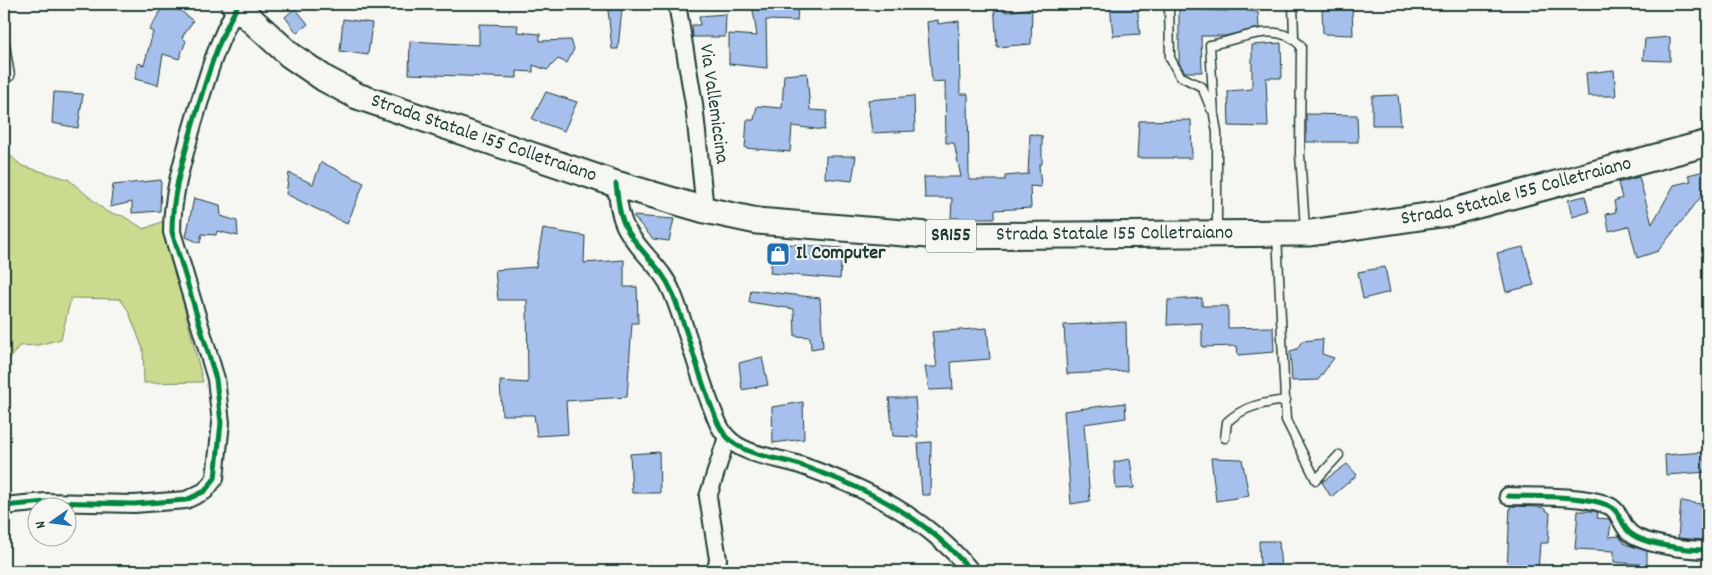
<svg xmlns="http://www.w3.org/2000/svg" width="1712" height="575" font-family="Dekko,sans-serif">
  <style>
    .green { fill: #cada8e; stroke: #748c61 }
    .building { fill: #a7bfec; stroke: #1f3d34 }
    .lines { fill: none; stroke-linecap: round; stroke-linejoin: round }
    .lane-casing { stroke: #1f3d34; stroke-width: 11 }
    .street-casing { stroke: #1f3d34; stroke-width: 20 }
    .primary-casing { stroke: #1f3d34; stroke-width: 29 }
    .lane { stroke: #f6f6f2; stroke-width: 8 }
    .street { stroke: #f6f6f2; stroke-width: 16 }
    .primary { stroke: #f6f6f2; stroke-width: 25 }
    .cycleway-casing { stroke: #f6f6f2; stroke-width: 8 }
    .cycleway { stroke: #00873e; stroke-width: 5 }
    .labels { text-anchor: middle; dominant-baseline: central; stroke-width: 4; stroke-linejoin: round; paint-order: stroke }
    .shield { fill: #f6f6f2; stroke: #60746d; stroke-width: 1 }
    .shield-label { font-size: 19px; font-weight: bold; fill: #1f3d34 }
    .street-label { font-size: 20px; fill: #1f3d34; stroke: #f6f6f2 }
    .poi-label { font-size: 20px; font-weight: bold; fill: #1f3d34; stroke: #f6f6f2; text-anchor: start }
  </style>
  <rect width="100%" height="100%" fill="#f6f6f2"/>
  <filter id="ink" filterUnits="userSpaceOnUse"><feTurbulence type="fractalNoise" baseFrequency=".02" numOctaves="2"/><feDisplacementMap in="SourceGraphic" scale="10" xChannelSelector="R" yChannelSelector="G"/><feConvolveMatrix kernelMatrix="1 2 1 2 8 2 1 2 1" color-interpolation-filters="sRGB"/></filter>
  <g filter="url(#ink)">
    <path class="green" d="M4 150 22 166 68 179 107 212 123 216 144 229 163 221 203 382 144 383 143 349 128 310 120 299 71 298 61 339 38 345 19 346 4 367Z"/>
    <path class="building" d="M165 4H173L193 21 182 37 186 41 179 59 163 54 158 85 135 79 138 63 144 65 153 32 149 30Z
      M752 4H798L797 21 766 20 767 68 729 64V34L757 36Z
      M994 4H1006V12L1032 8 1031 44 997 47Z
      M1110 4H1137L1140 34 1113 36Z
      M1179 4H1197L1196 10 1228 11V4H1246V11L1258 12 1259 28 1225 36H1201L1202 72H1185L1179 63Z
      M1352 7 1353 35 1323 34 1322 8Z
      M295 8 308 24 297 33 285 17Z
      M622 8 618 49H612L608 10Z
      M726 14 725 37H693L692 25H700L699 16Z
      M343 19 372 23 368 55 340 51Z
      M938 20V24L959 21 960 94H968L969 180H1005V176L1028 174 1030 134 1042 136V164L1039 165 1041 187 1030 186 1031 208 995 210V218H951L952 198H925L924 177H961L954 143H946L945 81 932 82 927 22Z
      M479 24 518 25 517 32 540 34V41L571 40 574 49 567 63 558 59 547 70 533 65V72L517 71V78L409 74 410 41 479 45Z
      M1670 37V61L1643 60 1645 39Z
      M1281 43 1282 78H1266L1268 127 1229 126 1228 91 1252 89V45Z
      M1614 70 1616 96H1588L1586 73Z
      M807 73 810 110 827 111 824 130 792 126 790 152 745 148 747 120H754L757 106 782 108 784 75Z
      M54 92 83 94 78 128 52 123Z
      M546 92 577 102 564 131 532 119Z
      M1398 95 1401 125H1372V96Z
      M914 96 915 131 872 133 868 100Z
      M1306 114 1357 115 1358 142H1306Z
      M1191 120 1192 158H1137L1139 121Z
      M826 156H856L852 181 825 178Z
      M321 162 364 183 347 224 286 194 289 173 313 184Z
      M1708 170V188L1658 251 1637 258 1629 226 1609 231 1606 214 1616 212 1614 201 1622 198 1618 183 1639 177 1652 224 1674 185 1691 181 1688 175Z
      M161 180 160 211 132 213V202L110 207 113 185Z
      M1585 196 1589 212 1572 217 1568 200Z
      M194 198 220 205 221 216 237 221 238 236 217 231 216 235 202 234 200 243 186 237Z
      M633 216 674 219 669 241 653 239Z
      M543 229 585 236 584 263 624 260V287H637L638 323H632L627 397 566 401 568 434 537 436 534 415H502L500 381 528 383 527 300H498L495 270 536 267Z
      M774 243 842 248 840 279 770 273Z
      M1523 247 1534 285 1506 292 1497 253Z
      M1385 267 1390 292 1363 299 1358 272Z
      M751 290 820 298 823 347 811 349 810 337 795 336 794 309 749 302Z
      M1202 298V306H1228V328L1273 327 1274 352 1238 355 1237 346 1202 347V323L1167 325 1168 300Z
      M1126 322 1127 371 1067 374 1064 325Z
      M987 328 990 359 951 362 953 389 929 390 925 367H937L932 332Z
      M1323 339 1322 354 1334 358 1318 380 1292 381 1290 351 1297 349 1302 341Z
      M762 357 768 385 742 390 739 363Z
      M889 398H915L918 437 893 436Z
      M803 402 804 439 773 443 772 407Z
      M1125 403 1126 418 1084 424 1090 501 1071 504 1064 411Z
      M931 442 930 495H922L918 443Z
      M659 452 660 493H632L630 454Z
      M1705 452 1708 472 1666 475 1665 455Z
      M1211 458 1242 459 1249 496 1216 501Z
      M1130 459 1134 488 1116 489 1114 462Z
      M1347 464 1357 475 1331 497 1322 482Z
      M1681 501 1708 505V520H1705L1704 540 1678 538Z
      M1510 506 1541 507 1550 513 1548 543H1540L1538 571H1507Z
      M1578 511H1594L1598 513 1597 518 1609 519 1611 523 1609 537 1619 536 1625 544 1647 551V565L1614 562V551L1575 549Z
      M1259 541H1279L1281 571H1269V567H1260Z"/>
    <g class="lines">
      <g class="lane-casing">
        <path id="lane" d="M1169 4 1170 58 1180 76 1202 87 1211 109
          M1293 4 1294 38
          M4 38 10 76
          M1217 230V132L1214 115 1210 45C1240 40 1277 19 1301 46L1300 154 1305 229
          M1277 235 1286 420 1316 480 1339 455
          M1225 438 1227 422C1244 406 1263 403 1286 400"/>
      </g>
      <g class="street-casing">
        <path id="street" d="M677 4 694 104 705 210
          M616 184C618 199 619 215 626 228 639 252 662 267 672 292 687 329 696 367 710 403 715 415 718 428 727 437 744 456 777 457 800 465 866 488 925 516 971 571
          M1508 496C1534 497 1583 495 1607 505 1619 509 1620 522 1628 531 1640 545 1690 550 1708 550
          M4 506 45 502 134 504 186 500 205 491 215 478 221 423 216 379 172 232C172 194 183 160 193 124 205 84 216 43 237 7
          M716 571 718 559 708 497 727 437"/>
      </g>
      <g class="primary-casing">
        <g id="primary">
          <path id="s1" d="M234 4 290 55 325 79 357 96 616 184 705 210 757 221 940 236 1310 233 1448 213 1708 143"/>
        </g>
      </g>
      <use href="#lane" class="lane"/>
      <use href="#street" class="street"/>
      <use href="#primary" class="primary"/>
      <g class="cycleway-casing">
        <path id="cycleway" d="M616 184C618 199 619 215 626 228 639 252 662 267 672 292 687 329 696 367 710 403 715 415 718 428 727 437 744 456 777 457 800 465 866 488 925 516 971 571
          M1508 496C1534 497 1583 495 1607 505 1619 509 1620 522 1628 531 1640 545 1690 550 1708 550
          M4 506 45 502 134 504 186 500 205 491 215 478 221 423 216 379 172 232C172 194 183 160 193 124 205 84 216 43 237 7"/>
      </g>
      <use href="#cycleway" class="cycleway"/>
    </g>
  </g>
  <defs>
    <g id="shop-square" transform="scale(1.25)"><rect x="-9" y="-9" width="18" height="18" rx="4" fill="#1f6fb2" stroke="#f6f6f2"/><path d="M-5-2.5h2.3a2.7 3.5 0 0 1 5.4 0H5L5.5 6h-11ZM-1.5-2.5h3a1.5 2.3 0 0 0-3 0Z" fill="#fff"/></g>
  </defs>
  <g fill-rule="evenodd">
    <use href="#shop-square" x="778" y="254"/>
  </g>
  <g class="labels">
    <rect class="shield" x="926" y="219.5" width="50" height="33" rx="4"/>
    <g class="shield-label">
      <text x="951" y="236">SR155</text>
    </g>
    <g class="street-label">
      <text transform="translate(713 104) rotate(82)">Via Vallemiccina</text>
      <text stroke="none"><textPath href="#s1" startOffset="288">Strada Statale 155 Colletraiano</textPath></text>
      <text stroke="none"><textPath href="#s1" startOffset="1338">Strada Statale 155 Colletraiano</textPath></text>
      <text stroke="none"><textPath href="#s1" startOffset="932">Strada Statale 155 Colletraiano</textPath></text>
    </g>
    <g class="poi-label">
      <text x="796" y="254">Il Computer</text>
    </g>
  </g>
  <rect width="1712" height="575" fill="none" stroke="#f6f6f2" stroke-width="20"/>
  <rect x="10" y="10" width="1692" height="555" fill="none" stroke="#1f3d34" stroke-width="2" filter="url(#ink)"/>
  <g transform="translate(52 522) rotate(256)"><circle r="24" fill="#f6f6f2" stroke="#a0aca6"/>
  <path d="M0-4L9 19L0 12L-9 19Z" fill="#1f6fb2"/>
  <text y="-8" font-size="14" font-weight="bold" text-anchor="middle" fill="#1f3d34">N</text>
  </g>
</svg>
